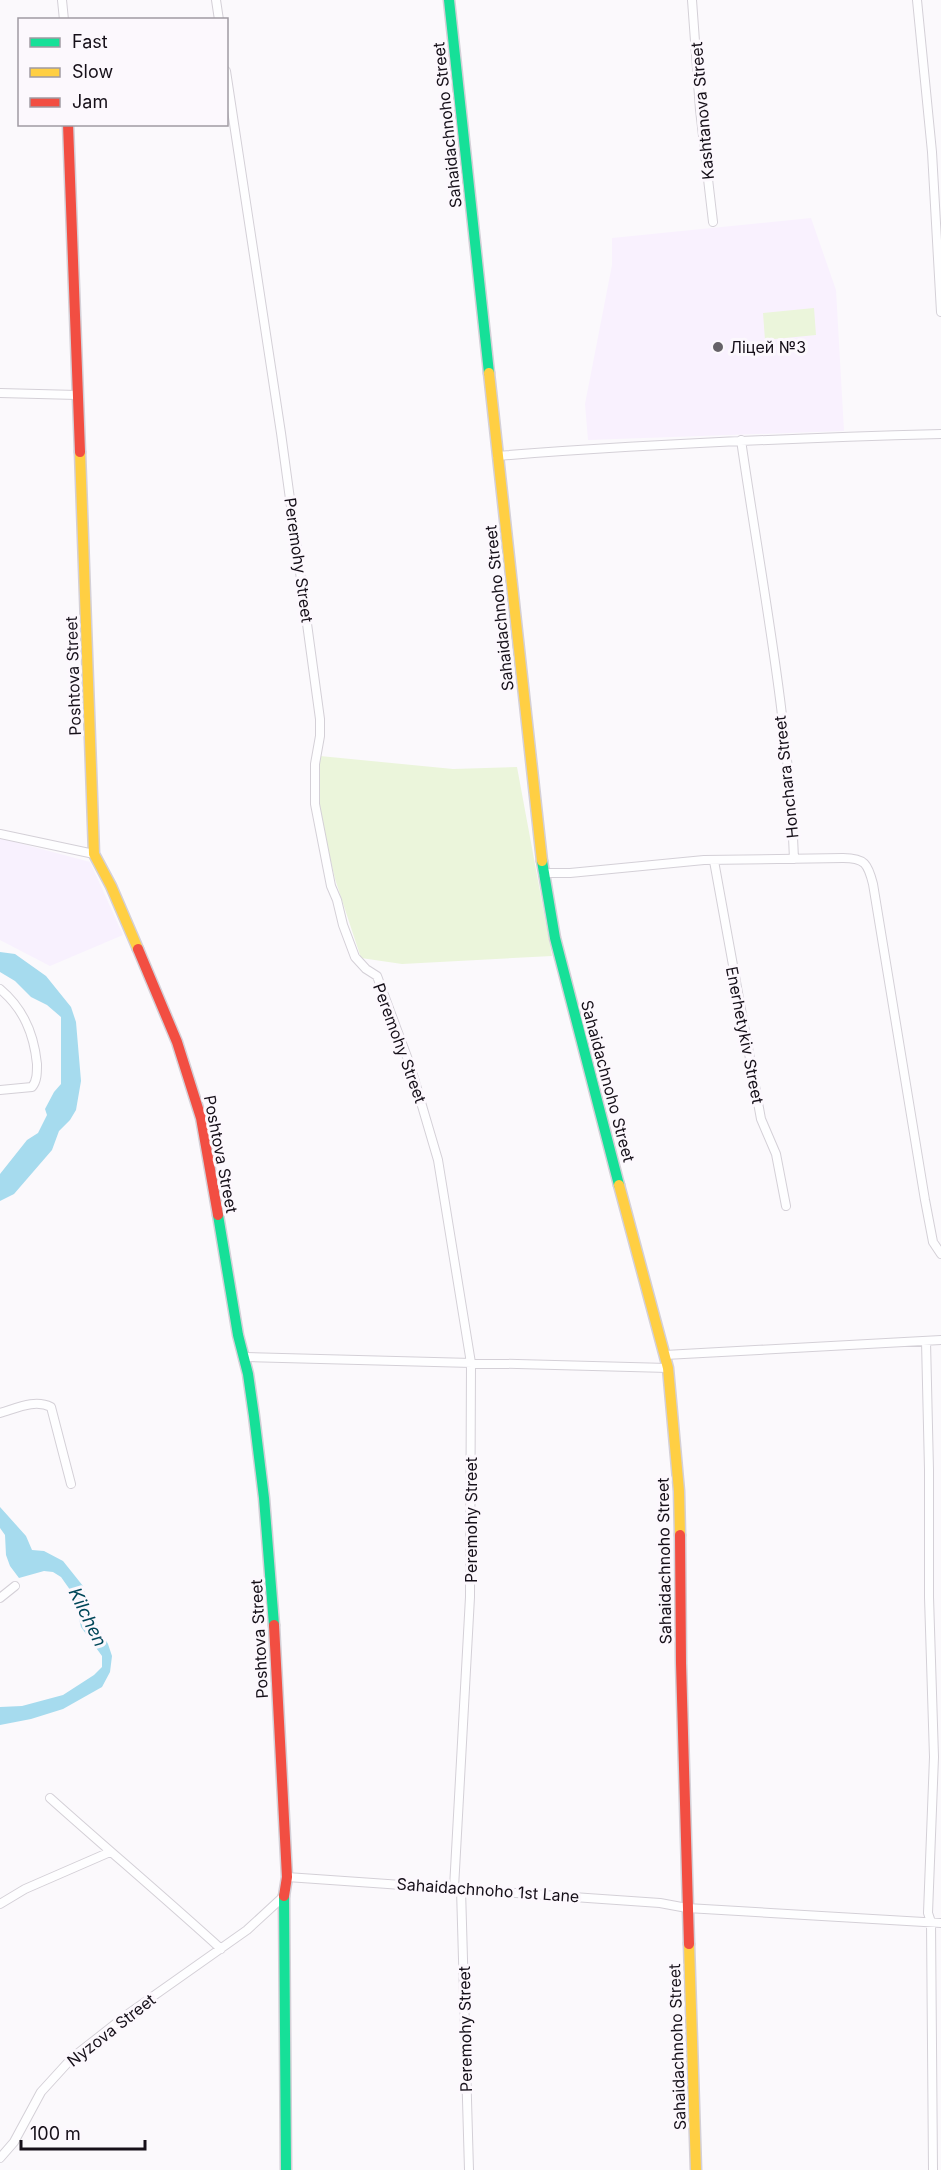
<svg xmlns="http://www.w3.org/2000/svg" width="941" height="2170" font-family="Inter,sans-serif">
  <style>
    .industrial { fill: #f8f1fe }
    .built { fill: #f9f1fe }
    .green { fill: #ebf5db }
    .water { fill: #a6dbee }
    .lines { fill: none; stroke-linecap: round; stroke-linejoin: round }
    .street-casing { stroke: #d4d0d7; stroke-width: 10 }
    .fast-casing { stroke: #d4d0d7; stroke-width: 13 }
    .slow-casing { stroke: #d4d0d7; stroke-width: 13 }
    .jam-casing { stroke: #d4d0d7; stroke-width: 13 }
    .street { stroke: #fefeff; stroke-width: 8 }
    .fast { stroke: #16e098; stroke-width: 10 }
    .slow { stroke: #ffcf43; stroke-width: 10 }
    .jam { stroke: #f24e42; stroke-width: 10 }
    .poi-dot { fill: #666268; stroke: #fcf8fd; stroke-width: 2 }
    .labels { text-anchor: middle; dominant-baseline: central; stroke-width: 6; stroke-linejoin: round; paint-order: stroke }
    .street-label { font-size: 16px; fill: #161019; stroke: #fcf8fd }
    .poi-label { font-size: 16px; fill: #161019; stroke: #fcf8fd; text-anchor: start }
    .water-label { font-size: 18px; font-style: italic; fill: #004759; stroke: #fcf8fd }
  </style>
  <rect width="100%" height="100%" fill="#fbf9fc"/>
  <path class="industrial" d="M0 838 90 862 123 935 50 966 0 940Z"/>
  <path class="built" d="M811 218 836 290 844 431 588 440 585 404 612 265V238Z"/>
  <path class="green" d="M814 308 816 335 765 340 763 313Z
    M320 756 453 769 517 767 552 956 402 964 361 958 335 879 316 797Z"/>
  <path class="water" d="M0 952 15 954 46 976 71 1007 76 1022 81 1081 76 1110 70 1120 59 1131 52 1150 14 1194 0 1201V1174L27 1140 38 1133 47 1115 45 1109 54 1092 61 1084V1017L47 1005 31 997 15 981 0 972Z
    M0 1507 26 1536 32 1550 44 1551 63 1561 83 1586 92 1616 108 1644 112 1656 110 1672 102 1687 63 1709 31 1719 0 1725V1707L22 1706 63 1695 94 1675 102 1667V1656L81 1627 73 1594 61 1577 53 1572 44 1571 19 1578 10 1566 6 1555 5 1535 0 1528Z"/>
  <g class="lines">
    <g class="street-casing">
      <path id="street" d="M62 0 64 20
        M216 0 219 20
        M692 0 700 110 713 222
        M917 0 932 152 941 312
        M226 71 281 433 320 719V736L315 764V804L331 886 337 900 343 925 355 957 366 969 377 976 410 1065 438 1160 471 1363 470 1597 454 1888
        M0 393 77 395
        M741 440C761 578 789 719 794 859
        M497 456C645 444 793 438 941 434
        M0 834 94 854
        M714 861 761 1119 776 1154 786 1206
        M543 873H570L704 860 843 858C865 858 868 864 873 884L925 1200 933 1242 941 1254
        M0 989C24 1009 34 1034 37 1064 37 1073 37 1081 32 1087L0 1090
        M926 1341 929 1470V1597L934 1757 928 1913 931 1922 933 2170
        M665 1355 941 1340
        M245 1357 668 1368
        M0 1413C17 1408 35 1399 51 1407L71 1484
        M0 1598 15 1586
        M50 1798C107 1849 165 1898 221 1949
        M287 1877 660 1903 687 1908 941 1923
        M461 1889 469 2170
        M0 1904 25 1889 110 1852
        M0 2158 14 2142 41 2092 72 2058 128 2014 247 1930 284 1896"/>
    </g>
    <g class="fast-casing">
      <path id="fast" d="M449 0 489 373
        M542 861 555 938 619 1185
        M218 1215 238 1335 248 1374 254 1416 264 1498 274 1625
        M284 1896 286 2170"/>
    </g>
    <g class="slow-casing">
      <path id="slow" d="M489 373 542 861
        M80 452 94 854 111 886 138 949
        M619 1185 668 1368 679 1491 680 1535
        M689 1944 696 2170"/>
    </g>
    <g class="jam-casing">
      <path id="jam" d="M68 124 80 452
        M138 949 177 1042 201 1118 218 1215
        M680 1535 681 1663 689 1944
        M274 1625 287 1877 284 1896"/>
    </g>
    <use href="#street" class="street"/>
    <use href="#fast" class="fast"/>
    <use href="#slow" class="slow"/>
    <use href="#jam" class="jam"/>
  </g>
  <circle class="poi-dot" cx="718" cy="347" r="6"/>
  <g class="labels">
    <g class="street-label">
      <text transform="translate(702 111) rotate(-95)">Kashtanova Street</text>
      <text transform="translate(447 125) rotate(-96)">Sahaidachnoho Street</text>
      <text transform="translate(299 560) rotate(82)">Peremohy Street</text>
      <text transform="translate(499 608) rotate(-96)">Sahaidachnoho Street</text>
      <text transform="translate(73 676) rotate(-92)">Poshtova Street</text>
      <text transform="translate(786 777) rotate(-96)">Honchara Street</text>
      <text transform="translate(745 1035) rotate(79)">Enerhetykiv Street</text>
      <text transform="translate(400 1043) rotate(70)">Peremohy Street</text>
      <text transform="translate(608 1081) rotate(75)">Sahaidachnoho Street</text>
      <text transform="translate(221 1154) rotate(79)">Poshtova Street</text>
      <text transform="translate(471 1520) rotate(-90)">Peremohy Street</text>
      <text transform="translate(664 1561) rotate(-91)">Sahaidachnoho Street</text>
      <text transform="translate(259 1639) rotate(-93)">Poshtova Street</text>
      <text transform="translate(488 1890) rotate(4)">Sahaidachnoho 1st Lane</text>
      <text transform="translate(465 2029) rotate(-91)">Peremohy Street</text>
      <text transform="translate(111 2030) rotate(-38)">Nyzova Street</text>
      <text transform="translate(677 2047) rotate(-92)">Sahaidachnoho Street</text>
    </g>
    <g class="poi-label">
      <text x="730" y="347">Ліцей №3</text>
    </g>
    <g class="water-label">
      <text transform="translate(88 1617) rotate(64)">Kilchen</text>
    </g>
  </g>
  <rect x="18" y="18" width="210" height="108" fill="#fcf8fd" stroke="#a09ba2" stroke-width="1.5"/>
  <rect x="30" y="38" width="30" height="9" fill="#16e098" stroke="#a09ba2" stroke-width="1.5"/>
  <text x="72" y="48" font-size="18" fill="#161019">Fast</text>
  <rect x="30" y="68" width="30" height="9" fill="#ffcf43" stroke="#a09ba2" stroke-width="1.5"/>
  <text x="72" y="78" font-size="18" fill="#161019">Slow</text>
  <rect x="30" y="98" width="30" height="9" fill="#f24e42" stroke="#a09ba2" stroke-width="1.5"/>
  <text x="72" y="108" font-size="18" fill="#161019">Jam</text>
  <path d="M21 2140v9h124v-9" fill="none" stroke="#161019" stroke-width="3"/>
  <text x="30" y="2140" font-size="18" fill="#161019" stroke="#fcf8fd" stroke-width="4.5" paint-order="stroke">100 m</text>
</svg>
